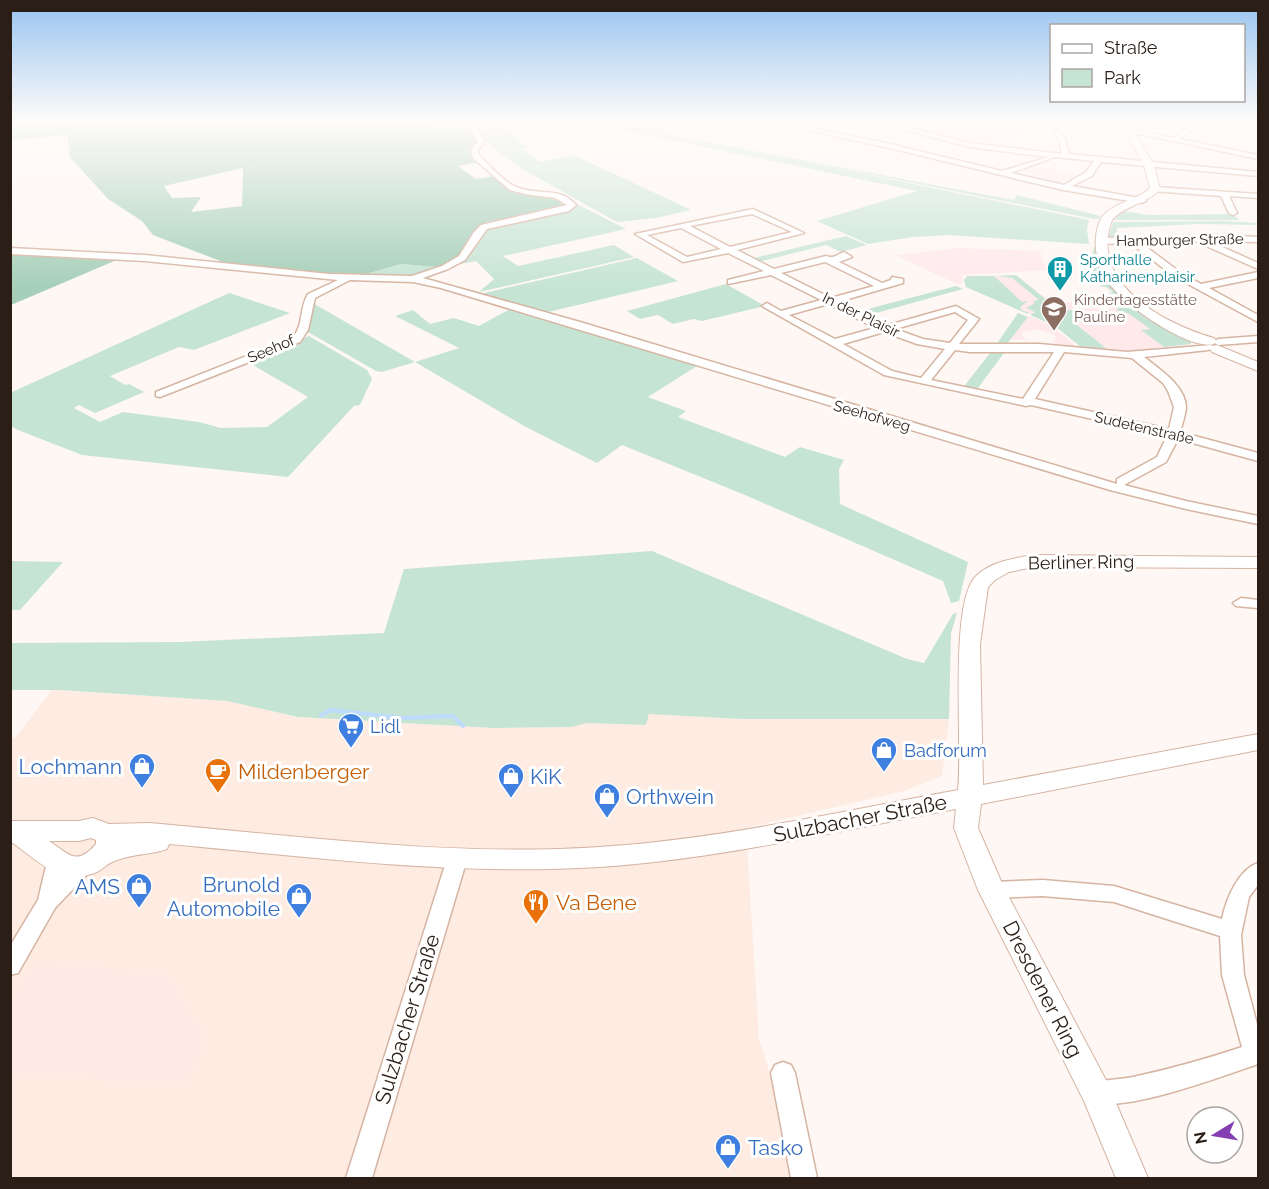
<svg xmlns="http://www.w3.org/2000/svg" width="1269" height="1189" font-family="Raleway,sans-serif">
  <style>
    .built { fill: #feece3 }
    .industrial { fill: #ffe9e5 }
    .education { fill: #ffe9eb }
    .green { fill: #c6e4d4 }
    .forest { fill: #a5cfb8; fill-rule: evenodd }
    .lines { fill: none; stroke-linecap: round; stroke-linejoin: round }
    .stream { stroke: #bedcfa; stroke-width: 4.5 }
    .minor-casing { stroke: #d6b4a2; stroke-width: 3 }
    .tertiary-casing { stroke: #d6b4a2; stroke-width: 2 }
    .minor { fill: #fff; fill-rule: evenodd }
    .tertiary { fill: #fff; fill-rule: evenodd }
    .labels { text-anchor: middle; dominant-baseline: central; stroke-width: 6; stroke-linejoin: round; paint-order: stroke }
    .far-street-label { font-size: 15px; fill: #2a1e17; stroke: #fff }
    .far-culture-label { font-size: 15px; fill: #0d838f; stroke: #fff; text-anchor: start }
    .far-education-label { font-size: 15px; fill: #785e54; stroke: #fff; text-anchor: start }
    .street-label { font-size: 18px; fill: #2a1e17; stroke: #fff }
    .shop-label { font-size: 18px; fill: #366cbe; stroke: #fff; text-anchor: start }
    .near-shop-label { font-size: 21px; fill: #366cbe; stroke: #fff; text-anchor: end }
    .near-food-label { font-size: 21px; fill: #c56008; stroke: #fff; text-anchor: start }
    .near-street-label { font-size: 21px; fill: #2a1e17; stroke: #fff }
  </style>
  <rect width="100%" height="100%" fill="#fef7f3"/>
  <path class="built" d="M52 690 227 701 298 717 493 728 572 727 586 723 646 725 649 714 741 719H949L942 776 904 791 746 828 759 1039 777 1096 790 1178H11V1072L186 1087 11 999V737L15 738Z"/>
  <path class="industrial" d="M34 960 169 975 207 1039 186 1087 11 1072V999Z"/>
  <path class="education" d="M879 122H1035L1048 131H1031L1017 138 1021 140 993 147Z
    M1036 166 1043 167 1078 174 1058 184 1048 182 1051 180 1042 178 1043 176 1024 172Z
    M959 248 1044 251 1040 253 1044 264 1053 270 962 275V284H957L895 255Z
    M1016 275 1052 303 1084 301 1089 304 1102 302 1130 305 1146 318 1191 344 1128 351 1086 349 1059 326 1015 307 983 277Z
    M1029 316 1052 326 1076 346 1056 344 1053 342 1056 338 1055 335 1037 329 1022 332V336L1028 340 1011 339Z"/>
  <path class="green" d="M583 122H648L669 127 655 132 1014 200 1017 195 1101 216 1099 219H1094L767 154 1089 220 1087 229 1089 244 948 235 913 237 868 244 817 221 917 191Z
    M502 126 529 148 522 149 540 162 574 155 691 210 656 218 617 222 524 170 493 148 476 130Z
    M575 203 626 229 503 256 518 266 614 245 634 257 479 292 494 279 476 261 450 266 489 226 573 209Z
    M1124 211 1149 215 1232 214 1240 220H1114Z
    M1225 221 1258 223V225L1200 224 1117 228 1116 238 1109 236 1113 222Z
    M846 236 867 245 841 252 826 245 762 261 754 258Z
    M1094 246 1101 274 1120 295 1108 293 1113 292 1106 287 1098 286 1103 285 1091 276 1084 275H1091L1089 270H1082L1088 269 1085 263 1078 261H1084L1082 255 1075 254 1092 255Z
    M637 258 678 281 544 313 480 294Z
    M401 264 437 267 413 278 359 276Z
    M1016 275 1060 311 1081 309 1094 319 1073 322 1106 348H1082L1055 326 1030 315 1035 312 1026 308 1035 303 1033 301 1039 300 1012 278 996 276Z
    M967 276H994L1022 302 1028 301 1020 307 1022 310 1029 313 1028 314 966 287 964 280Z
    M726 284 765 306 702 321 694 319 673 324 658 315 640 319 627 311Z
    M956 286 963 289 869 315 860 311Z
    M229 293 290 313 194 350 179 347 110 376 125 385 129 384 144 392 95 413 79 405 74 408 100 422 123 412 199 422 221 428 267 427 308 397 246 361 309 336 367 370 372 379 360 405 354 406 288 477 82 455 18 430 11 426 10 393Z
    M1095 296 1126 302 1146 318 1191 340V344L1164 347 1141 330 1150 329 1128 313 1123 314 1116 309 1120 308 1115 304H1106Z
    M311 302 415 362 459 348 395 316 413 310 430 324 454 318 479 326 512 308 697 366 648 397 686 411 678 417 785 457 800 447 844 460 839 469 840 504 968 562 959 601 951 603 943 581 745 495 622 445 597 463 524 426 415 362 382 372 376 371 308 332Z
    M1018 313 1028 317 1006 345H996Z
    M990 353H1004L975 392 962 389Z
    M652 551 907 659 924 663 953 614 957 613 951 633 949 719H741L649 714 646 725 586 723 572 727 493 728 298 717 227 701 59 690H11V643L179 642 384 633 404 569Z
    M11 561 63 562 20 610H11Z"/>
  <path class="forest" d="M11 122H438L440 127H467L479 141 471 150 472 155 480 162 458 166 476 179 496 176 511 190 569 203 565 208 486 224 454 261 437 267 401 264 359 276 305 273 228 264 153 235 142 221 108 199 70 157 67 135 11 140ZM243 168 242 206 191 212 201 197 172 198 164 186Z
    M11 253 119 259 11 305Z"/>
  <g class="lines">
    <path class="stream" d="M321 715 331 710 402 718 453 716 463 726"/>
    <g class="minor-casing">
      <path id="minor" d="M464 122H471L485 141 478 150 479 155C491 167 503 182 519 188 538 195 562 187 576 205L569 211 487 229 465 260 448 269 423 278 580 322 1117 484V479L1157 457 1167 436 1031 405 1026 406 884 375 762 306 767 303 781 311 821 300 771 275 728 284V280L764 271 728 253 683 262 635 234 753 209 804 233 737 250 774 269 826 256C836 259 837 254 844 252L852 257 839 262 882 283 891 280 892 277 903 279V283L838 302 885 326 956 306 979 319 959 344H1039L1127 352 1212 345V349L1208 350 1144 357C1159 369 1186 386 1186 408 1185 416 1182 425 1180 432L1258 453V461L1178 439 1166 462 1124 485 1186 501 1258 516V524L1186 509 1110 490 441 288 413 282 350 280 315 298 308 330 300 342 160 397 156 396V392L292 338C304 326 299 308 308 294L338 280 145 261 10 254V248L145 255 329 274 412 276 442 266 459 256 474 232 481 225 567 205 555 198 525 194 510 190 473 158 471 150 478 141ZM752 214 792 232 730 247 690 226ZM681 228 721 249 687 257 647 235ZM825 262 874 286 831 298 781 273ZM828 304 875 328 835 339 789 315ZM955 312 968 320 950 343 923 339 895 329ZM884 332 917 344 945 349 921 378 892 371 843 344ZM955 350 970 352H1054L1023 399 931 380ZM1064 352 1132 358 1163 383 1168 391 1174 407 1169 429 1035 399Z
        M767 122H782L881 142 1002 171 1048 157 970 147 873 122H886L970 143 1062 154 1058 137 1053 133 1056 131 1064 136 1069 154 1258 172V176L1101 162 1092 176 1072 186 1145 199 1146 201 1142 203 1063 190 881 146ZM1055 157 1094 161 1086 172 1064 185 1011 173Z
        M1083 122H1098L1173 138 1186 128V122H1192L1191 130 1180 139 1258 155V159Z
        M1251 122H1258V128Z
        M1155 187 1258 194V198L1229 196 1237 213 1233 215 1229 213 1221 196 1152 191V187Z
        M1219 235 1258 237V242L1209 241 1258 263V269L1195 241 1141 243 1181 273 1201 284 1258 272V278L1209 288 1258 315V322L1175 277 1130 243 1102 244 1098 241 1102 238Z
        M1258 336V342L1218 345 1213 342 1218 339Z
        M1241 598 1258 600V608L1236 606 1233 603Z
        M457 851 464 853 467 859 372 1178H346L447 859 450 853Z
        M57 854 64 856 67 862 64 873C74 865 80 855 93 859L96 865 55 908 18 973 10 975V946L38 900 47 862 50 856Z
        M1258 863V885L1249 897 1241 935 1244 975 1258 1028V1064C1222 1076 1121 1115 1088 1101L1084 1093 1088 1085C1102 1079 1118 1080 1133 1077 1170 1069 1206 1059 1242 1047L1222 975 1220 936 1114 902 1043 896 991 898 984 896 981 890 984 884 991 882 1043 880 1114 886 1222 919C1226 899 1238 870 1258 863Z
        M783 1062 791 1065 795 1073 817 1178H791L771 1073 775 1065Z"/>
    </g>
    <g class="tertiary-casing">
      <path id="tertiary" d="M1120 122H1128L1154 165 1160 189C1147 204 1125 205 1112 220 1088 283 1164 324 1214 338L1216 341 1214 344C1187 351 1115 299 1103 275 1095 260 1093 236 1100 221 1109 202 1136 202 1150 188L1144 165Z
        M1217 345 1258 362V371L1212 352 1210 349 1212 346Z
        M1034 555 1258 557V568L1034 567 1009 572 995 580 988 587 980 644 983 785 1258 734V750L981 804 978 828 1004 888 1107 1082 1148 1178H1116L1084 1101 978 890 954 828 956 809C838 831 719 859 599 867 455 876 312 857 169 844L167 849C150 855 128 854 112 862 107 864 103 869 97 872 60 887 39 861 10 841V821H79L93 818 109 824 150 823C299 836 450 857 599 847 720 839 839 812 958 790 963 745 949 607 975 577 989 562 1014 558 1034 555ZM91 838 96 840V844C76 867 69 854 49 841H79Z"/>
    </g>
    <use href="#minor" class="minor"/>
    <use href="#tertiary" class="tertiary"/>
  </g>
  <linearGradient id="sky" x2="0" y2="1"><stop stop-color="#97c4ef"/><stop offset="0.42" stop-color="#fffbfa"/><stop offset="1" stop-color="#fffbfa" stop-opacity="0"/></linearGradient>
  <rect width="1269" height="289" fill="url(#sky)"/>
  <defs>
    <g id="building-pin" transform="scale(1.35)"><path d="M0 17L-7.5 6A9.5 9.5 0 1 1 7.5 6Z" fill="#0f9aa8" stroke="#fff"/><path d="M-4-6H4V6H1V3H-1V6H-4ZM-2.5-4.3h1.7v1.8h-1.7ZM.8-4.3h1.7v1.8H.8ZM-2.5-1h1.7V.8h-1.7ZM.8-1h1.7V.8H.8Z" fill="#fff"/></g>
    <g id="school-pin" transform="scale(1.35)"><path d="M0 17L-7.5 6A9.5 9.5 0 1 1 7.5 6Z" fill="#8d6e63" stroke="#fff"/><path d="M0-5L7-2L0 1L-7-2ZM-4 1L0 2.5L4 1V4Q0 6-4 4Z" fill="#fff"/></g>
    <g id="supermarket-pin" transform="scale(1.35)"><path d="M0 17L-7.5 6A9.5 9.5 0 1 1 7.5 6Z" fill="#3f7fe0" stroke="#fff"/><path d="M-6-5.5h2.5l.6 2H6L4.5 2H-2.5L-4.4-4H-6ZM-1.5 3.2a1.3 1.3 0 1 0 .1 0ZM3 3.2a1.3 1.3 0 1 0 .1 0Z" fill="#fff"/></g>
    <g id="shop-pin" transform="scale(1.35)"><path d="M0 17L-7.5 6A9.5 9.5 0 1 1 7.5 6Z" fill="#3f7fe0" stroke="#fff"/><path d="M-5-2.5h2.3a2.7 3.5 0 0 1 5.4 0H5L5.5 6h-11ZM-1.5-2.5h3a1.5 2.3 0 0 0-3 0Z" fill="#fff"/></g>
    <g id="cafe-pin" transform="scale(1.35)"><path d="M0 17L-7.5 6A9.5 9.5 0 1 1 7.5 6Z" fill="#e8710a" stroke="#fff"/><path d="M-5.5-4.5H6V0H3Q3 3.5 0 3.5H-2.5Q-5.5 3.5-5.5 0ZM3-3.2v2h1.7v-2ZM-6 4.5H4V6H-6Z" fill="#fff"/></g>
    <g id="restaurant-pin" transform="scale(1.35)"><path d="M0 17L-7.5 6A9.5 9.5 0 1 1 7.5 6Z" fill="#e8710a" stroke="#fff"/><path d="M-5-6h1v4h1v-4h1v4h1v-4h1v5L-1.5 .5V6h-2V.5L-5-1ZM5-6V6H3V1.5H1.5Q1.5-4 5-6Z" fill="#fff"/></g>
  </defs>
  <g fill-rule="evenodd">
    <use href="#building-pin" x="1060" y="269"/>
    <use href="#school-pin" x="1054" y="309"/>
    <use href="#supermarket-pin" x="351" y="726"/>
    <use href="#shop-pin" x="884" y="750"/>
    <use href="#shop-pin" x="142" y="766"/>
    <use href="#cafe-pin" x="218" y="771"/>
    <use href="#shop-pin" x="511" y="776"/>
    <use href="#shop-pin" x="607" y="796"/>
    <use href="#shop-pin" x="139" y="886"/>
    <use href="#shop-pin" x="299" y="896"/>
    <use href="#restaurant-pin" x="536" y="902"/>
    <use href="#shop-pin" x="728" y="1147"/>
  </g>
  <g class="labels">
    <g class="far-street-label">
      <text transform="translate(1180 240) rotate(-1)">Hamburger Straße</text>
      <text transform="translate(861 315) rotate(26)">In der Plaisir</text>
      <text transform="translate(271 349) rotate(-23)">Seehof</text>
      <text transform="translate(872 416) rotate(16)">Seehofweg</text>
      <text transform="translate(1144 428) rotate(13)">Sudetenstraße</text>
    </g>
    <g class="far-culture-label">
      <text x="1080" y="260">Sporthalle<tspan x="1080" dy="17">Katharinenplaisir</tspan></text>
    </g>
    <g class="far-education-label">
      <text x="1074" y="300">Kindertagesstätte<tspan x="1074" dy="17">Pauline</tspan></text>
    </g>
    <g class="street-label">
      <text transform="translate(1081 562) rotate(-1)">Berliner Ring</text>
    </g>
    <g class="shop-label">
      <text x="370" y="726">Lidl</text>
      <text x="904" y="750">Badforum</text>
    </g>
    <g class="near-shop-label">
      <text x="122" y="766">Lochmann</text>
      <text x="530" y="776" text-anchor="start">KiK</text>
      <text x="626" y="796" text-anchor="start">Orthwein</text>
      <text x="280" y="884">Brunold<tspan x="280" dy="24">Automobile</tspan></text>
      <text x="120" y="886">AMS</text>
      <text x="748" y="1147" text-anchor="start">Tasko</text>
    </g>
    <g class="near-food-label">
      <text x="238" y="771">Mildenberger</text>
      <text x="556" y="902">Va Bene</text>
    </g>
    <g class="near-street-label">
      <text transform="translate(860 818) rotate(-11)">Sulzbacher Straße</text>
      <text transform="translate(1043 989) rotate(63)">Dresdener Ring</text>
      <text transform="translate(407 1019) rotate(-73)">Sulzbacher Straße</text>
    </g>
  </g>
  <rect width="1269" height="1189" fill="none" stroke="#2a1e17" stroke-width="24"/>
  <rect x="1050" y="24" width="195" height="78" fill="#ffffff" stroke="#aaa5a2" stroke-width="1.5"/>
  <rect x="1062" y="44" width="30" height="9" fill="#ffffff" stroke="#aaa5a2" stroke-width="1.5"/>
  <text x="1104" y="54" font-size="18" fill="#2a1e17">Straße</text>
  <rect x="1062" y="69" width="30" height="18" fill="#c6e4d4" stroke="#aaa5a2" stroke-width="1.5"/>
  <text x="1104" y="84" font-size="18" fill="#2a1e17">Park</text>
  <g transform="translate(1215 1135) rotate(259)"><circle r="28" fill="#ffffff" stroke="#aaa5a2" stroke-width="1.5"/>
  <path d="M0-4.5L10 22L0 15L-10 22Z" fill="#853fb2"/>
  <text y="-9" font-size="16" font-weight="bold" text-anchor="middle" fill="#2a1e17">N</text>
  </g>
</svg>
